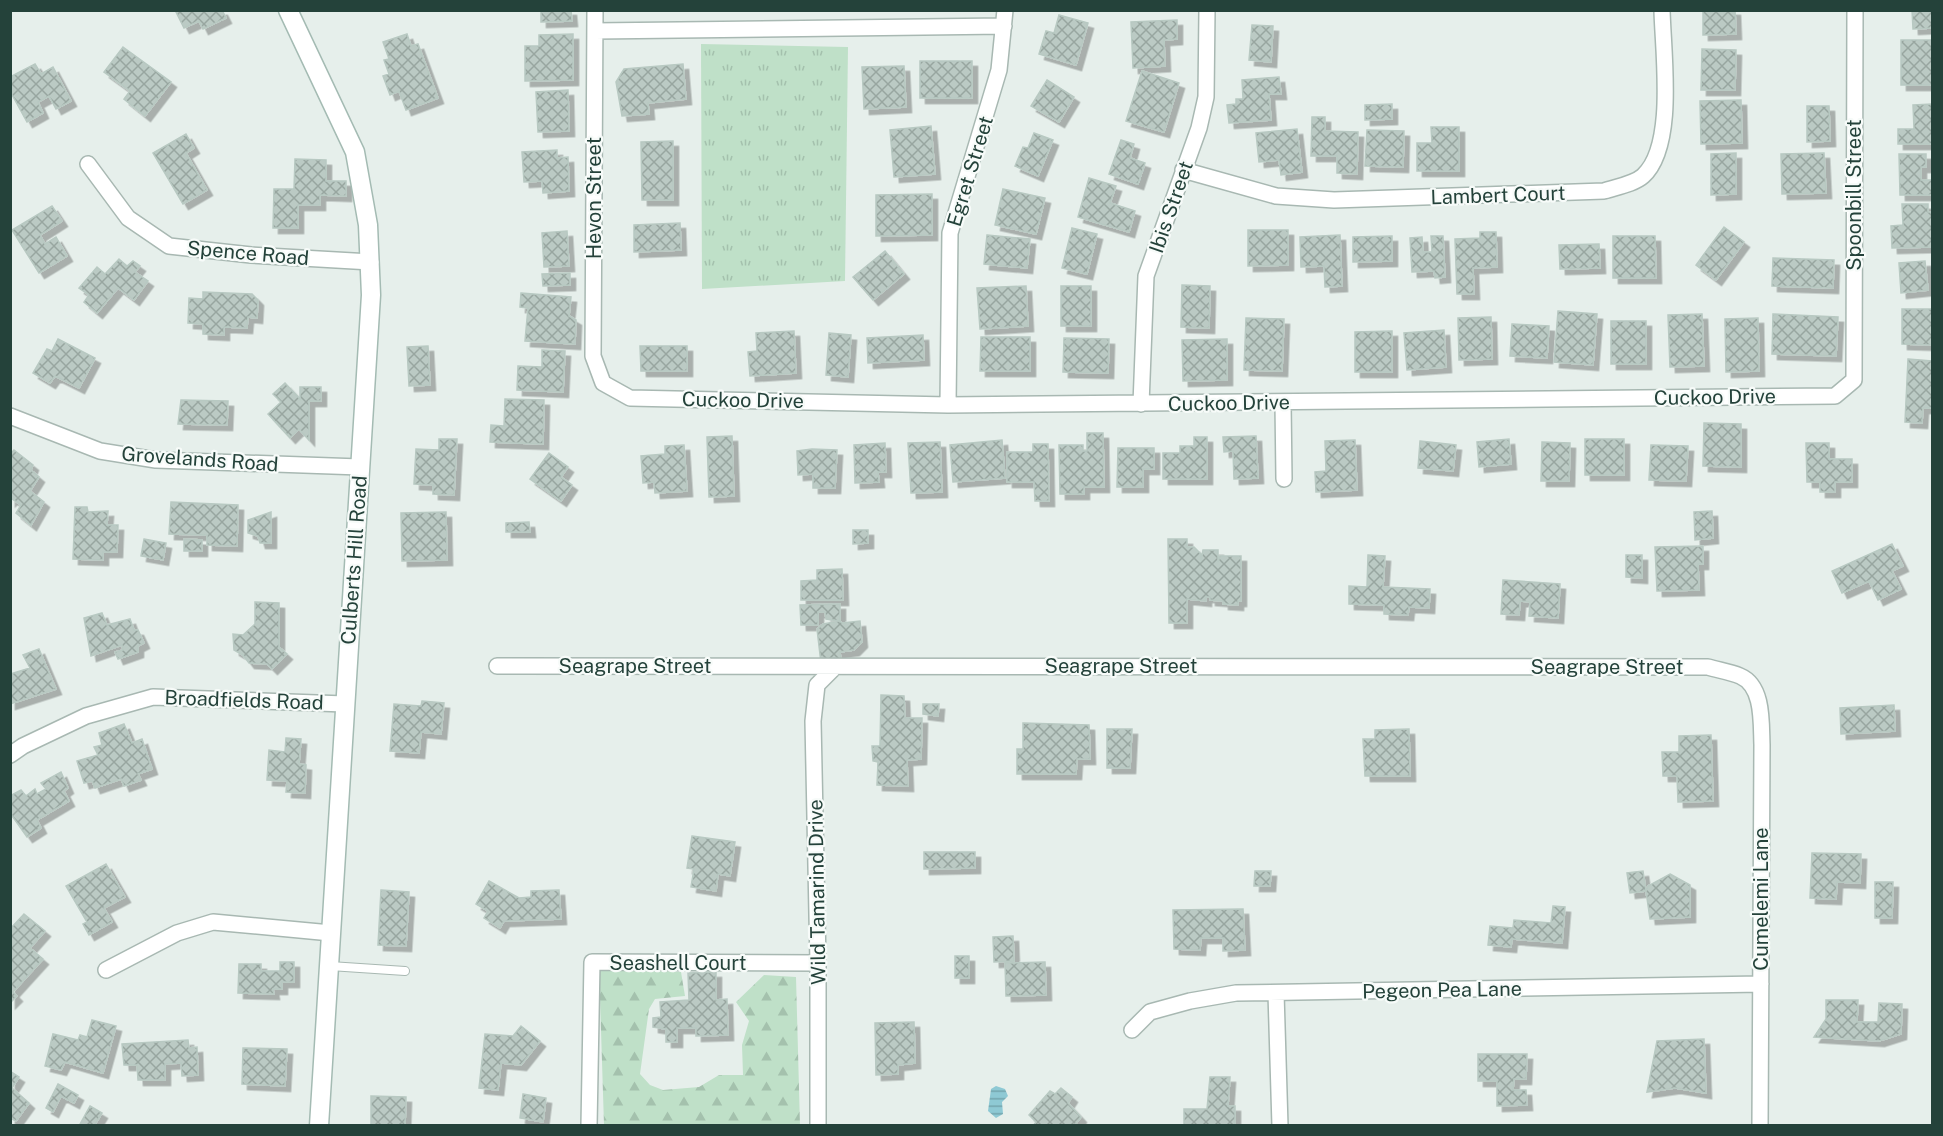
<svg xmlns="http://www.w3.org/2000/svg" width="1943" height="1136" font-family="'Public Sans',sans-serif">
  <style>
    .grass { fill: url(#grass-tufts) }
    .forest { fill: url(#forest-firs) }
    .water { fill: url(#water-rules) }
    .building { fill: url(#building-cross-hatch); stroke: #b8c9c2; stroke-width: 1.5; filter: url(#shadow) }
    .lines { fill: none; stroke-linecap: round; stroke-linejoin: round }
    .lane-casing { stroke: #a8b8b2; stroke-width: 10 }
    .street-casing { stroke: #a8b8b2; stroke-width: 18 }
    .secondary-casing { stroke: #a4bbb3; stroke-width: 21 }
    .lane { stroke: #fff; stroke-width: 8 }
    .street { stroke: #fff; stroke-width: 15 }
    .secondary { stroke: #fff; stroke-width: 18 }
    .labels { text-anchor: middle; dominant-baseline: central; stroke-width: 4.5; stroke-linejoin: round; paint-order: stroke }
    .street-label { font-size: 20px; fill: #24423a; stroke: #f7fbf9 }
  </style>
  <defs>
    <pattern id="grass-tufts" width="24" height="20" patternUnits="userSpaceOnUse" patternTransform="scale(1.5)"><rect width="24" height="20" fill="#bfe0c8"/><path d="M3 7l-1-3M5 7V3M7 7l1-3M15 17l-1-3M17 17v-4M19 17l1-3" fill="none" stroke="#a4c1ad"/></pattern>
    <pattern id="forest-firs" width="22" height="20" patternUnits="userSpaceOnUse" patternTransform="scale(1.5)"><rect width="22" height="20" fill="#bfe0c8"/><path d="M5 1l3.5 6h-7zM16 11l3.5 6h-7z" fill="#a4c1ad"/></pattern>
    <pattern id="water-rules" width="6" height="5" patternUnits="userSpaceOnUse" patternTransform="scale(1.5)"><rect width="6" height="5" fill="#8ec9d4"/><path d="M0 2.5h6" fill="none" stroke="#74a5ad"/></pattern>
    <pattern id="building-cross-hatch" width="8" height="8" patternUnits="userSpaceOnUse" patternTransform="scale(1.5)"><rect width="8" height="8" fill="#bbcac4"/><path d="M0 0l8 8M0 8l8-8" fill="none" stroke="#98a6a0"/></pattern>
    <filter id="shadow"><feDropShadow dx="5.5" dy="5.5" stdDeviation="0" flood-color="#0004"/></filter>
  </defs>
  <rect width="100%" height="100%" fill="#e6efeb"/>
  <path class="grass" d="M701 44 848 47 845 281 702 289Z"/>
  <path class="forest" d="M599 967 681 972 685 996 655 999 649 1009 640 1074 650 1085 663 1090 699 1087 719 1075H743L742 1045 749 1021 736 1002 764 975 796 977 800 1125H604Z"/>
  <path class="water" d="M996 1086 1005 1089 1008 1096 1002 1102 1003 1114 996 1118 988 1111 991 1089Z"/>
  <path class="building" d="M175 10H222L226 18 203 29 199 21 184 28Z
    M541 10H571L572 21 541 22Z
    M1703 10H1735L1736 34 1703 35Z
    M1912 10H1932V28L1913 29Z
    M1059 15 1088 23 1076 65 1039 54 1046 31 1054 33Z
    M1177 20V39L1164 40 1165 66 1133 68 1131 22Z
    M1252 25 1273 26 1271 62 1249 60Z
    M407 34 411 46 418 44 438 98 406 110 399 91 390 95 383 76 389 74 384 60 389 59 383 42Z
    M573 34V80L525 81V46H539V35Z
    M1901 40H1932V85H1901Z
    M123 47 171 82 145 116 124 99 130 91 104 72Z
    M1702 49 1736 50 1735 90H1701Z
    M920 61H972V98H920Z
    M35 64 41 74 53 67 71 101 56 109 49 96 38 102 43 113 27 122 10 91V77Z
    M683 64 686 99 648 103 649 114 622 116 616 82 624 69Z
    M904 66 906 107 864 109 862 67Z
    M1142 71 1179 83 1164 132 1126 121Z
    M1279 77 1281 94H1269L1271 120 1229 123 1227 105 1236 104V99H1243L1242 80Z
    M1047 80 1074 97 1059 122 1031 106Z
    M568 90 569 131 538 132 536 92Z
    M1741 100 1742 143 1701 144 1700 101Z
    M1392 104V119L1365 120V105Z
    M1932 104V144H1898V129H1914L1913 105Z
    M1807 106H1829L1830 141 1807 142Z
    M1312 117H1325V131L1358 132 1357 174 1337 173V156H1311Z
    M931 126 935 174 894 177 890 130Z
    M1431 127H1459V171H1417V143H1432Z
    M1297 129 1302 172 1281 175 1279 160 1259 162 1256 133Z
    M1367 130 1404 131 1403 167 1365 166Z
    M1034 133 1053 140 1038 176 1015 166 1023 147 1028 148Z
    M186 134 194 148 186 153 207 190 183 204 153 153Z
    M1121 140 1134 144 1130 158 1145 163 1138 184 1109 174Z
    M673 141V200H642L641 142Z
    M557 150V158L568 157 569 191 543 193 542 181 524 182 522 152Z
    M1736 153V194L1711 195V154Z
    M1824 153 1826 193 1782 194 1781 154Z
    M1899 154H1926V167H1921V180H1932V195H1900Z
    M295 159 326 160V181H346V196L320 195V205H298V228H273L274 189H294Z
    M1089 178 1116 186 1110 203 1135 211 1129 232 1078 217Z
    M1003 189 1045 198 1036 234 995 225Z
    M932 194V235L876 236V195Z
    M1902 204H1928V212H1932V247L1892 248 1891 226 1903 225Z
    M52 206 62 221 40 235 45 244 56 237 67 256 39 273 12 230Z
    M680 223 681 250 634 252V225Z
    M1724 227 1744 242 1716 280 1696 265Z
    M1072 228 1097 234 1087 274 1062 268Z
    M1248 230H1288V265L1248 266Z
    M567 231 569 266 544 267 542 233Z
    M1480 232H1496L1497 267 1473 268 1474 294H1457L1455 239 1480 238Z
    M987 235 1030 239 1027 268 984 264Z
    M1340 235 1342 286 1325 287 1324 266 1301 267 1300 237Z
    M1392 236V261L1353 262V237Z
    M1431 236H1443L1445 277 1435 278 1434 271 1412 272 1410 238 1422 237 1423 252H1432Z
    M1613 236H1655L1656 278H1613Z
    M1599 244 1600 268 1560 269 1559 245Z
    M885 251 904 274 873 300 853 277Z
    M1773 258 1834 260 1833 288 1772 286Z
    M119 259 127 266 133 261 140 266 135 272 148 281 134 300 118 288 97 313 84 302 89 295 79 288 97 267 105 274Z
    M1925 261 1928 290 1901 293 1899 263Z
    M570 273V285L543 286 542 274Z
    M1182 285 1210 286 1209 328 1181 327Z
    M1026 286 1028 326 980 329 977 288Z
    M1061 286H1091V326H1061Z
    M203 292 252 294 258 300 257 318 248 317 247 328 224 327V335L203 334V324L188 323 189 298 203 299Z
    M521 293 571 297 569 316 576 320 575 344 525 341 528 308 520 307Z
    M1902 309H1932V345L1902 344Z
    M1558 311 1597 314 1593 365 1554 362Z
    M1702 314 1704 366 1670 367 1668 315Z
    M1773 314 1838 317 1836 356 1772 354Z
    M1491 317 1492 359 1459 360 1458 318Z
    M1246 318 1284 319 1282 371 1244 370Z
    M1758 318 1759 371 1726 372 1725 319Z
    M1611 321H1646V364H1611Z
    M1512 324 1549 326 1547 358 1510 356Z
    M1444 330 1446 367 1407 370 1404 333Z
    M794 331 796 373 750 376 748 352 757 351 756 333Z
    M1392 331V372H1355V332Z
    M829 333 851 335 848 377 826 375Z
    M923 335 924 360 868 363 867 338Z
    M981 337H1030V371H980Z
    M1064 338 1109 339 1108 373 1063 372Z
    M58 339 95 358 79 388 55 376 50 383 33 373 47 349 52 351Z
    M1227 339V380L1183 381 1182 340Z
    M428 346 430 385 409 386 407 347Z
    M640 346H687V371H641Z
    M542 350 565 351 563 392 517 390 518 366 542 367Z
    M1908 359 1932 361V408H1923L1922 423 1905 422Z
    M285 383 300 399V387H321V401H309V440L299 429 290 438 268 414 281 402 273 394Z
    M505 399 544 400 543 444 490 442 491 425 504 426Z
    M181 400 228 401 227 425 178 424Z
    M1704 423 1741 424V467L1703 466Z
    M1087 433H1103L1104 487H1084V494H1060L1059 445H1083V451H1087Z
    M732 436 734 496 709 497 707 437Z
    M1256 436 1258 478 1234 479 1233 451 1224 452 1223 437Z
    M1194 437H1207V479H1163V453H1180V446H1194Z
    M439 439H457L454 495 433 494V485L414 484 416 449 439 450Z
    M1509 439 1511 464 1479 467 1477 442Z
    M1585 439H1624V475H1585Z
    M1002 440 1005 478 953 482 950 445Z
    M1355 440 1357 490 1316 492 1315 472 1326 471 1325 441Z
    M1420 441 1456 445 1453 471 1418 468Z
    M940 442 942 492 911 493 908 443Z
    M1542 442 1570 443 1569 481H1541Z
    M885 443 886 472H878L879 482 855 483 854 445Z
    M1806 443H1829V459H1852V482H1835V492H1820V482H1807Z
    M1033 444H1048L1049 501H1035L1034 482H1007V452H1033Z
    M684 445 687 491 655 493 654 482 643 483 641 456 665 454V446Z
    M1651 445 1688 446 1686 481 1649 480Z
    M1118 448H1154V469H1143V487H1117Z
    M812 449 837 450 835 488H813V474L798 475 797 451Z
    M14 450 33 465 31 470 39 477 30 491 44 502 31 525 16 513 21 505 12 499 10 501V454Z
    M549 453 568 467 561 477 572 485 561 501 530 479Z
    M171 502 238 505 237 546 207 545V535L169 534Z
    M75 507H87L88 512 108 511 107 525H118L117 552H103V560L73 559Z
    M1712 511 1713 538 1695 540 1694 512Z
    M271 512V543H260L258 536 248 533V520Z
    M446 512 447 560 402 561 401 513Z
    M529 522 530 532H506V523Z
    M853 530H868V543L853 544Z
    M144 539 166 543 163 560 141 556Z
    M184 539 202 540V551H184Z
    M1168 539H1187V547H1194L1201 554V561L1203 550H1218V562L1220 556H1241V601H1238V605L1223 604V601L1210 600V597H1206V601L1187 599V623H1169Z
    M1892 544 1903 566 1892 571 1901 589 1878 600 1869 581 1842 593 1832 571Z
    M1703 546V564H1698L1699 590 1657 591 1655 547Z
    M1368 555 1385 556 1383 587 1430 589 1429 608 1409 607 1408 615 1384 614V605L1349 604V586L1367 587Z
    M1626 555H1642V578L1626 577Z
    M842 569 843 600H801V581L817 580V570Z
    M1503 580 1560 584 1558 618 1529 616 1530 602 1520 601 1519 615 1501 614Z
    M255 602 279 603V647L287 654 272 669 267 664 249 663 243 655 234 650 233 634 243 635 255 624Z
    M840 604V621L826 619 825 612H818V625H801L800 605Z
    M102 613 107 625 130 619 134 630H138L144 643 138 646V652L118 659 115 652 123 650 122 645 91 656 84 618Z
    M840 621 842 623 860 621 862 642 854 650 840 652 841 660 821 663 817 629 823 624Z
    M39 649 56 689 10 704V674L30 668 23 655Z
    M881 695 904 696 905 718H922L921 759 907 760 908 786 877 785 878 762 873 761 872 746H880Z
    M422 701 444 703 441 734 421 732 419 753 390 751 394 704 421 706Z
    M923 704H939L938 716 923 714Z
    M1894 705 1895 731 1841 734 1840 708Z
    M1023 723 1089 725 1090 759H1077L1076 774H1017V749H1023Z
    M124 724 132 743 142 739 152 769 138 774 141 780 124 786 121 779 95 788 92 781 84 783 77 761 98 755 94 747 102 745 99 733Z
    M1107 729H1132L1130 768H1107Z
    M1409 729 1410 776H1365L1363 739H1375V730Z
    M1711 735 1713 801 1678 802 1677 776H1663L1662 752H1679V736Z
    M286 738 301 739 299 764 306 765 305 793 286 792 287 781 267 780 269 750 285 752Z
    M61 772 68 788 64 791 69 801 37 820 41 828 27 837 10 813V796L21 790 26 796 35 789 37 794 46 789 41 783Z
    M692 836 735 842 730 876 718 874 716 891 691 887 694 869 687 868Z
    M924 852H975V868L924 869Z
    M1812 853 1861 854 1860 883 1837 882 1836 899 1810 898Z
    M106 864 125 897 104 908 112 922 89 935 83 924 87 922 66 886Z
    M1255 871H1271L1270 886H1254Z
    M1643 871 1646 891 1630 893 1627 873Z
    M1670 874 1690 885V917L1650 919 1646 891 1648 886Z
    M489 881 519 898 531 897V891L559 890 561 919 504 921 500 928 484 918 488 911 476 904Z
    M1875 882H1893L1892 918H1875Z
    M381 890 409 892 406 946 378 945Z
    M1553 906 1565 907 1562 943 1512 939 1511 947 1488 945 1490 926 1513 928 1514 920 1551 923Z
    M1243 909 1245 950 1223 951V938H1201L1200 950 1174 949 1173 910Z
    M24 914 45 931 30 948 43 959 13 992 17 996 10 1003V929Z
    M1013 936 1014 961 994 962 993 937Z
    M955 956H969V978H955Z
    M280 962H294V982H282V989H273L274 994 238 993 239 964H261V971H280Z
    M1045 962 1046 995 1006 996 1005 963Z
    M716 972V1000L727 999 728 1035 696 1036V1028H677V1042H666V1029L653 1027V1018L661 1017 660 1002 689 1000 688 973Z
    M1826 1000H1858L1857 1022H1878L1879 1003 1902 1004 1901 1034 1879 1041 1814 1037 1826 1019Z
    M92 1020 116 1026 103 1073 65 1062 61 1070 45 1066 53 1034 78 1040 80 1035 87 1037Z
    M914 1022 915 1063 898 1065V1074L876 1075 875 1023Z
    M521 1026 540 1041 521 1065 501 1063 498 1090 479 1088 485 1034 513 1036Z
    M1704 1039 1706 1093 1675 1088 1647 1092 1657 1041Z
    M188 1040 189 1048 197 1047 198 1075 182 1076 181 1063 165 1064V1080H138L137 1065H124L122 1044Z
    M243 1048 287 1049 285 1086 242 1084Z
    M1478 1054H1527L1526 1079H1514L1513 1090H1526L1527 1105 1497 1106V1081H1478Z
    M10 1071 19 1077 12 1088 29 1103 16 1121 10 1118Z
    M1210 1077H1230L1228 1106H1235V1126H1184V1109H1207Z
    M58 1084 78 1095 74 1103 61 1096 53 1112 46 1108Z
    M1061 1088 1072 1097 1068 1103 1081 1117 1074 1126H1033L1036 1122 1029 1115 1050 1091 1055 1094Z
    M523 1094 546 1098 543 1122 520 1118Z
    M371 1096 406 1097 405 1126H371Z
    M90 1106 102 1113 94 1126H79Z"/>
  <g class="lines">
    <g class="lane-casing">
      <path id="lane" d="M330 966 405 971"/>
    </g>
    <g class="street-casing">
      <path id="street" d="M595 10 593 356 603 383 630 398 948 405 1835 396 1854 380 1855 10
        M595 31 1004 26
        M88 164 128 218 169 246 251 255 371 262
        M1183 170 1276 196 1334 200 1604 191C1616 187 1634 184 1643 176 1676 146 1663 54 1662 10
        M1283 403 1284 479
        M1141 404 1146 276 1199 128 1206 97 1207 10
        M948 405 950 233 999 70 1005 10
        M10 416 100 451 156 460 360 467
        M497 666 1708 667C1718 670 1730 672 1740 676 1764 686 1761 724 1762 745L1760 1126
        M10 755 23 746 86 716 153 697 345 704
        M106 970 177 933 213 922 331 933 213 922 177 933
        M1276 993 1280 1126
        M1132 1030 1150 1012 1190 1001 1236 993 1761 984
        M589 1126 592 962 818 963
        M818 1126V963L813 721 817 685 835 667"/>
    </g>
    <g class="secondary-casing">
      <path id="secondary" d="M288 10 355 152 368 225 371 295 319 1126"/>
    </g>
    <use href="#lane" class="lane"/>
    <use href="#street" class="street"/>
    <use href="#secondary" class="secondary"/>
  </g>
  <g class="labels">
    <g class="street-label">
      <text transform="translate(970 171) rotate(-73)">Egret Street</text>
      <text transform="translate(1498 195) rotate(-2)">Lambert Court</text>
      <text transform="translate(1854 195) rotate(-90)">Spoonbill Street</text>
      <text transform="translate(594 198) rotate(-90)">Hevon Street</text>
      <text transform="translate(1171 207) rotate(-71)">Ibis Street</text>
      <text transform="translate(248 253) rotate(5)">Spence Road</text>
      <text transform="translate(1715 397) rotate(-1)">Cuckoo Drive</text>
      <text transform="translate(743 400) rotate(1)">Cuckoo Drive</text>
      <text transform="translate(1229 403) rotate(-1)">Cuckoo Drive</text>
      <text transform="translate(200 459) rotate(4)">Grovelands Road</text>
      <text transform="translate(354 560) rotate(-86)">Culberts Hill Road</text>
      <text x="635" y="666">Seagrape Street</text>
      <text x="1121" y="666">Seagrape Street</text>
      <text x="1607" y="667">Seagrape Street</text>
      <text transform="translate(244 700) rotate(2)">Broadfields Road</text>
      <text transform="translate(817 892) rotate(-91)">Wild Tamarind Drive</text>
      <text transform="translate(1761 899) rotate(-90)">Cumelemi Lane</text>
      <text x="678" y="963">Seashell Court</text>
      <text transform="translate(1442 990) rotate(-1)">Pegeon Pea Lane</text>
    </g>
  </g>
  <rect width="1943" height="1136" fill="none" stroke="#24423a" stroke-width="24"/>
</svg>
